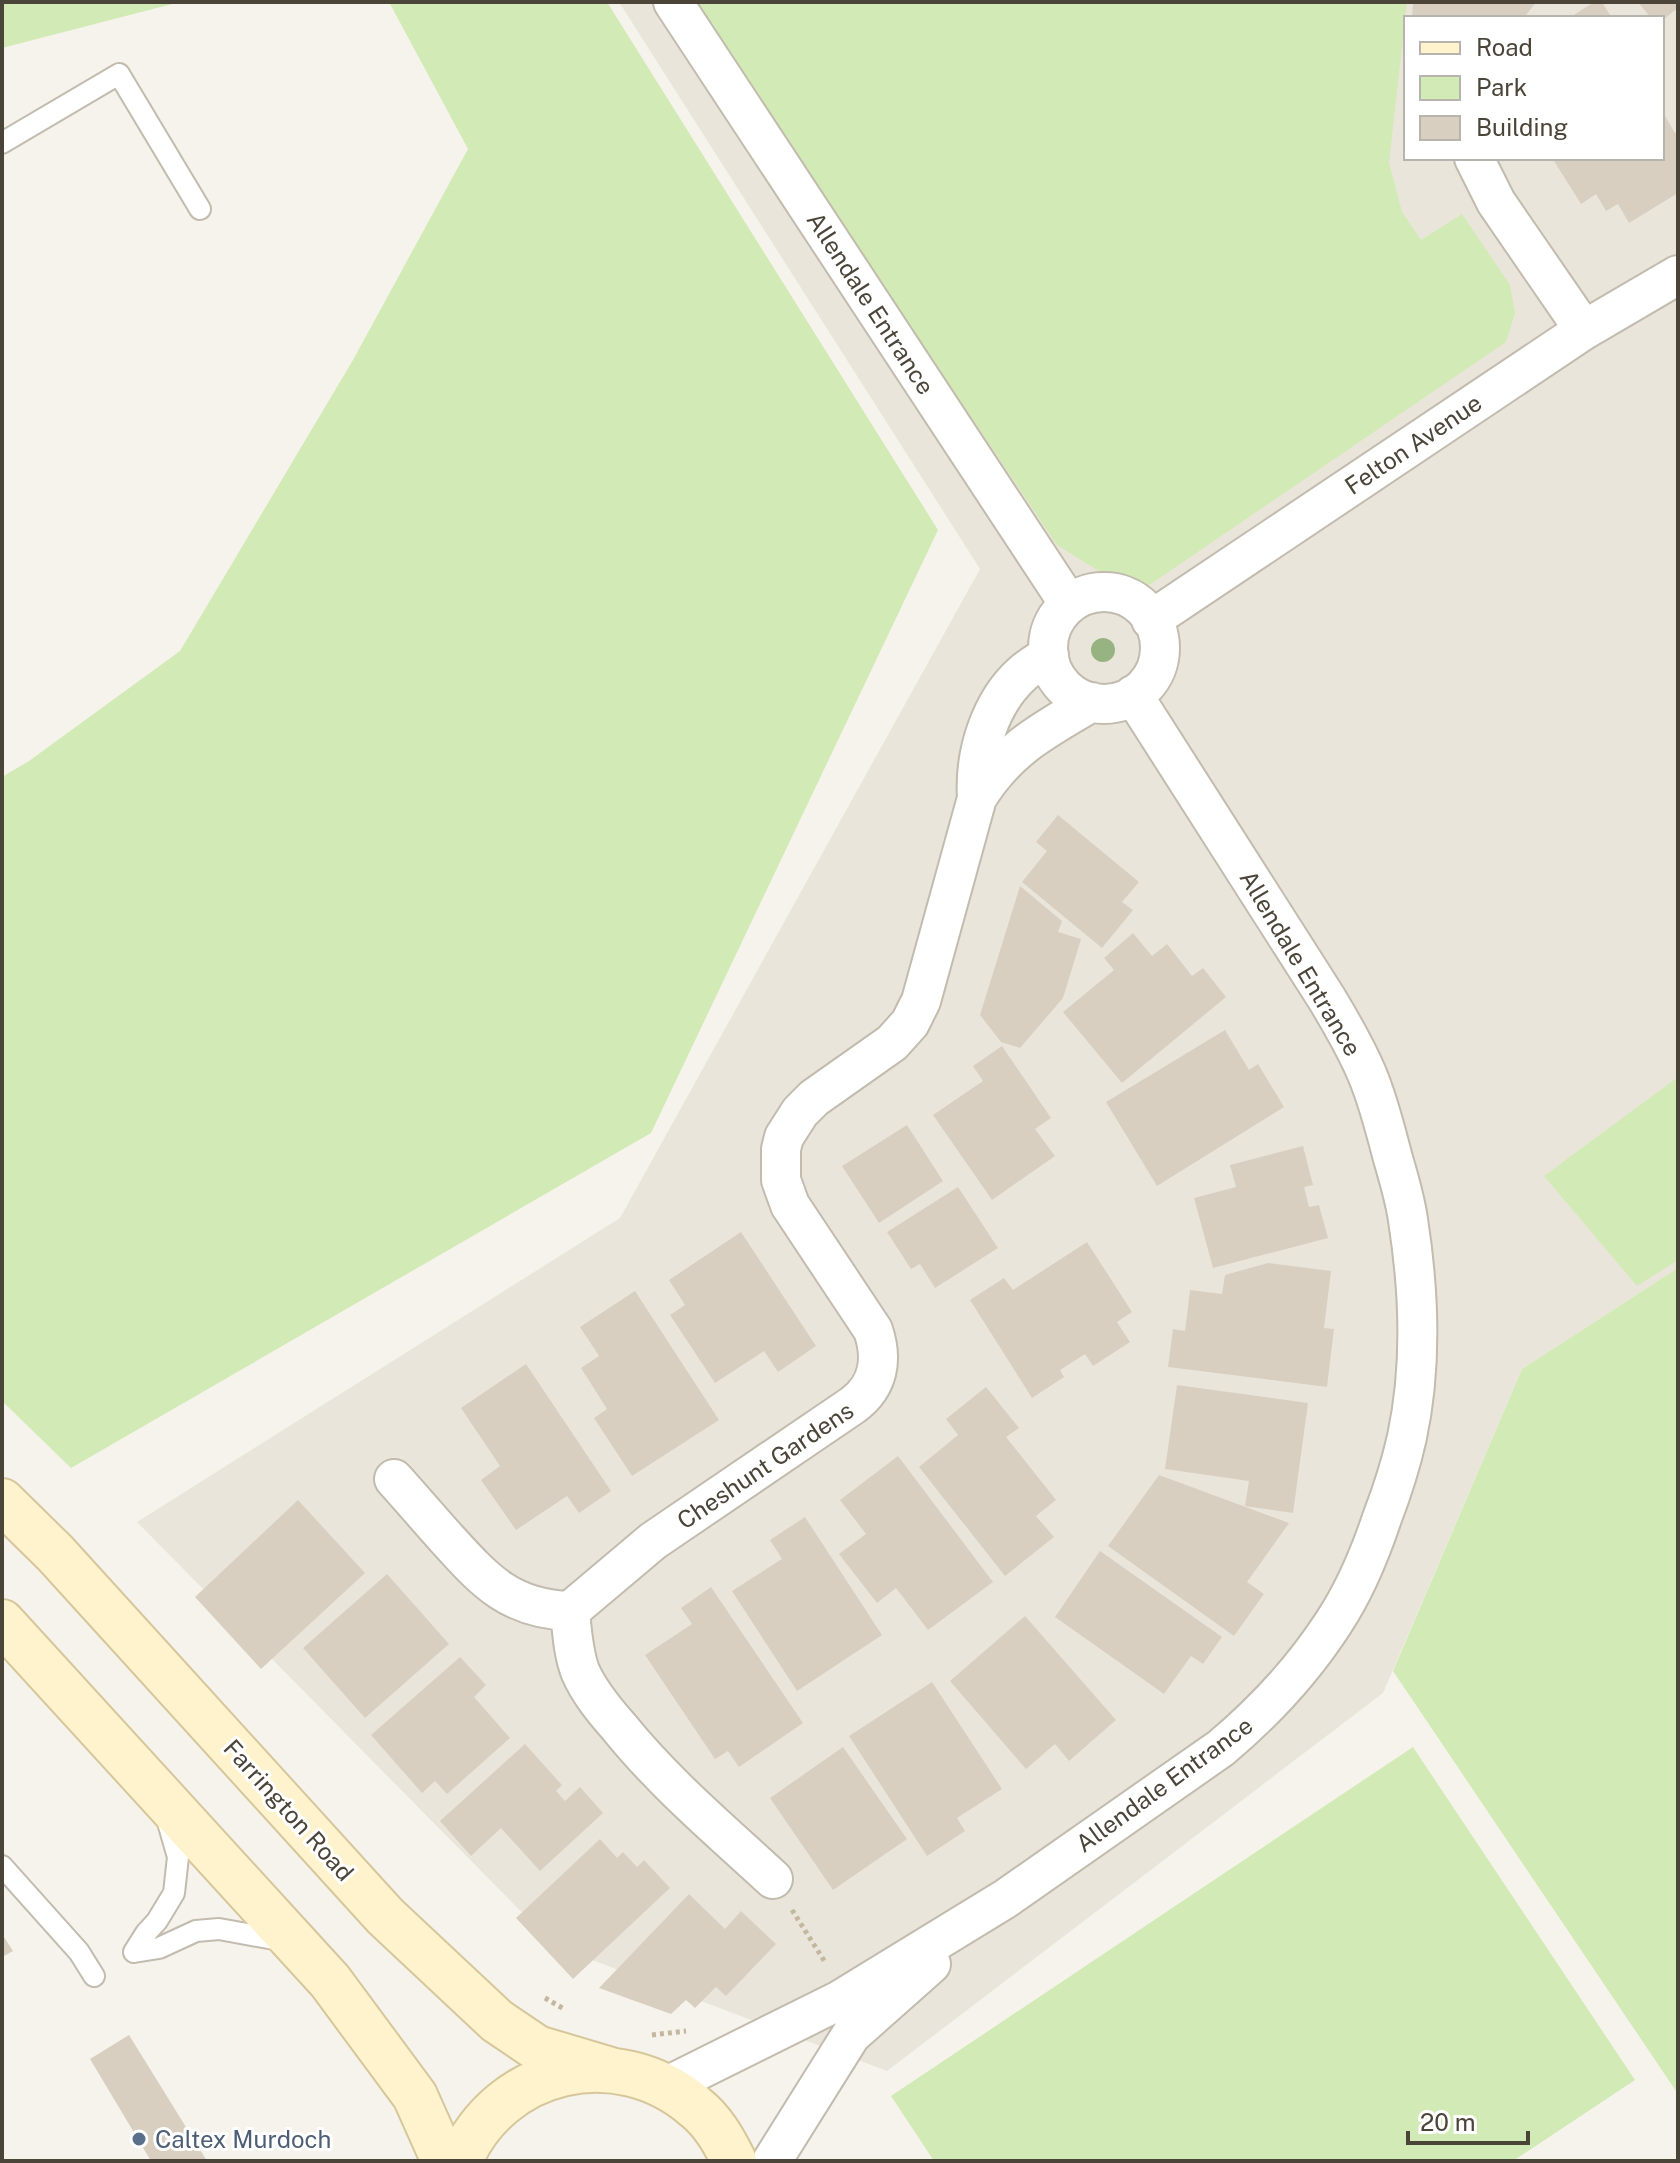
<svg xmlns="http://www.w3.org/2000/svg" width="1680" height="2163" font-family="'Public Sans',sans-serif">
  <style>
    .residential { fill: #eae5da; fill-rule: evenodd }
    .green { fill: #d2eab5 }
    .building { fill: #d8cfc1 }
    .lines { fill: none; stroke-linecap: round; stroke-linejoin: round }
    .service-casing { stroke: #c2bbae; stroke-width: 24 }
    .minor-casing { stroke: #c2bbae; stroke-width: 42 }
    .secondary-casing { stroke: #d6c79b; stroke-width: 48 }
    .path { stroke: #c4b79f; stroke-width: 5; stroke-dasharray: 4 4; stroke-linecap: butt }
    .service { stroke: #fff; stroke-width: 20 }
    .minor { stroke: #fff; stroke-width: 38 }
    .secondary { stroke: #fff3cd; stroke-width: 44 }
    .tree { fill: #97b381 }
    .service-dot { fill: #5c6f8a; stroke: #fff; stroke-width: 3 }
    .labels { text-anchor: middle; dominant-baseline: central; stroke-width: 6; stroke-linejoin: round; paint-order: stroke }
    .street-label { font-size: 24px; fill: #4b4439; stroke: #fff }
    .service-label { font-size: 24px; fill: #4e5e75; stroke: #fff; text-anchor: start }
  </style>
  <rect width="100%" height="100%" fill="#f6f3ec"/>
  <path class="residential" d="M619 2H1678V1268L1522 1369 1383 1693 887 2071 555 1946 137 1522 620 1218 980 569ZM1406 18H1662V158H1406Z"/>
  <path class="green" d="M2 2H180L2 48Z
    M389 2H607L938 530 651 1133 71 1468 2 1401V777L29 761 180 651 353 360 468 149Z
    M693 2H1407L1389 163 1402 212 1421 240 1462 214 1510 285 1515 313 1506 342 1136 594 1057 545Z
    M1678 1077V1260L1637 1286 1544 1176Z
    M1678 1268V2094L1393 1671 1522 1369Z
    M1413 1747 1635 2080 1513 2161H934L891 2096Z"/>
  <path class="building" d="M1413 2H1536L1524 18H1412Z
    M1594 2H1602L1612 18H1569Z
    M1638 2H1678V13L1675 10 1662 21V18H1651Z
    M1662 111 1675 133 1678 132V193L1629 223 1618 204 1606 211 1596 194 1581 204 1554 161 1559 158H1662Z
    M1058 815 1139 882 1122 902 1133 910 1102 948 1022 882 1047 851 1036 842Z
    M1020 886 1062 921 1058 932 1081 939 1063 998 1020 1048 1001 1042 980 1015Z
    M1133 933 1152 956 1167 944 1192 976 1203 968 1226 997 1122 1083 1063 1012 1114 970 1104 958Z
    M1225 1030 1249 1070 1258 1064 1284 1107 1157 1186 1106 1102Z
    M1002 1046 1051 1118 1035 1129 1055 1156 992 1200 933 1115 983 1081 973 1066Z
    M907 1125 943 1181 879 1223 842 1166Z
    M1303 1146 1313 1185 1304 1187 1309 1207 1319 1205 1328 1238 1213 1268 1194 1198 1236 1187 1230 1165Z
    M958 1187 998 1248 935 1288 920 1264 911 1269 887 1232Z
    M741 1232 816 1346 778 1372 764 1351 715 1383 670 1315 685 1305 669 1280Z
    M1087 1242 1132 1312 1117 1322 1130 1342 1093 1366 1085 1354 1060 1370 1064 1377 1032 1398 970 1300 1004 1278 1013 1290Z
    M1268 1263 1331 1271 1324 1328 1334 1329 1327 1387 1168 1367 1173 1329 1185 1331 1190 1290 1222 1294 1225 1275Z
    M635 1291 719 1420 632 1476 594 1418 607 1409 581 1368 599 1356 580 1327Z
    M526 1364 611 1491 579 1513 567 1496 516 1530 481 1480 500 1466 461 1408Z
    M1177 1385 1308 1403 1293 1513 1245 1506 1249 1481 1165 1469Z
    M986 1387 1019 1428 1006 1437 1056 1500 1036 1516 1054 1537 1005 1576 919 1467 958 1435 946 1419Z
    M898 1456 993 1582 928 1630 896 1588 877 1603 839 1554 866 1534 840 1500Z
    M1159 1475 1289 1523 1247 1582 1264 1594 1234 1636 1108 1546Z
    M298 1500 365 1573 261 1669 195 1597Z
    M805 1517 882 1635 797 1691 732 1591 782 1559 770 1540Z
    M1100 1551 1222 1637 1203 1664 1191 1656 1164 1694 1055 1617Z
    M387 1574 449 1644 365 1718 303 1648Z
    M711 1587 803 1723 739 1767 728 1751 715 1759 645 1655 692 1624 681 1608Z
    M1025 1616 1116 1720 1069 1761 1055 1744 1026 1769 950 1681Z
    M460 1657 486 1685 474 1697 510 1738 447 1794 435 1781 422 1793 371 1735Z
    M932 1682 1002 1789 957 1818 965 1831 927 1856 849 1736Z
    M525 1744 562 1785 556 1791 565 1801 580 1787 603 1813 540 1871 501 1828 471 1856 440 1821Z
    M843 1747 907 1839 833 1890 770 1798Z
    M600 1839 617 1858 623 1852 637 1867 644 1860 670 1888 573 1979 516 1918Z
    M689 1894 725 1929 741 1911 776 1944 726 1996 716 1987 695 2008 686 2000 671 2014 599 1988Z
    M2 1934 13 1951 2 1957Z
    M129 2035 207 2161H151L90 2059Z"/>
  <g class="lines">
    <g class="service-casing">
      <path id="service" d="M2 143 119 74 200 209
        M2 1866 79 1952 94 1976
        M134 1952 146 1933 157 1921 174 1893 178 1857 167 1819
        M134 1952 159 1948 196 1931 219 1929 285 1941"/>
    </g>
    <g class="minor-casing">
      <path id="minor" d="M673 2 1069 604
        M1474 158 1496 202 1584 330
        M1048 648a56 56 0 1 1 112 0a56 56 0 1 1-112 0Z
        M1151 620 1584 330 1678 275
        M977 798C974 754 990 702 1023 673 1031 666 1040 661 1049 655
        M394 1479C412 1499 429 1519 447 1539 485 1581 510 1609 570 1611
        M773 1879C720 1830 664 1783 619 1727 604 1710 589 1692 580 1671 573 1652 572 1631 570 1611L653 1541 853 1405C879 1386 883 1359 873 1330L790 1205 781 1180V1149L784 1137 800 1112 814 1098 892 1043 910 1023 921 1001 977 798C1008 748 1043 731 1092 702
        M667 2086 840 2000 1005 1899 1221 1748C1265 1711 1303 1670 1334 1622 1355 1590 1370 1554 1382 1518 1392 1492 1401 1464 1407 1437 1422 1367 1419 1290 1408 1220 1405 1198 1398 1176 1392 1155 1385 1128 1378 1100 1367 1074 1356 1048 1342 1024 1327 999L1133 695
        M772 2161 851 2035 931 1964"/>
    </g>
    <g class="secondary-casing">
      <path id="secondary" d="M2 1501 55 1553 385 1916 497 2021 537 2048 611 2070
        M2 1622 330 1981 415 2096 444 2161
        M460 2161C500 2067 617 2040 695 2107 713 2121 724 2141 734 2161"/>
    </g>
    <path class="path" d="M792 1910 825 1962
      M545 1998 564 2009
      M652 2035 686 2031"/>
    <use href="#service" class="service"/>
    <use href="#minor" class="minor"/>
    <use href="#secondary" class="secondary"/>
  </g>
  <circle class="tree" cx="1103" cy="650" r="12"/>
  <circle class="service-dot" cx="139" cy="2139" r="8"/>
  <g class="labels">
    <g class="street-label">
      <text transform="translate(871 303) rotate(57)">Allendale Entrance</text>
      <text transform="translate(1413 444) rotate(-34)">Felton Avenue</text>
      <text transform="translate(1301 963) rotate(59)">Allendale Entrance</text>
      <text transform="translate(765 1465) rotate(-34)">Cheshunt Gardens</text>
      <text transform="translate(1164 1784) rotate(-36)">Allendale Entrance</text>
      <text transform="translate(289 1810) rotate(48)">Farrington Road</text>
    </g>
    <g class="service-label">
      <text x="155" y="2139">Caltex Murdoch</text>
    </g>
  </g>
  <rect width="1680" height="2163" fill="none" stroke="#4b4439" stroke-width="8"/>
  <rect x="1404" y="16" width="260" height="144" fill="#ffffff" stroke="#b7b4b0" stroke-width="2"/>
  <rect x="1420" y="42" width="40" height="12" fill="#fff3cd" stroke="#b7b4b0" stroke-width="2"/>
  <text x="1476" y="56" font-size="24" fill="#4b4439">Road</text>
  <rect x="1420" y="76" width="40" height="24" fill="#d2eab5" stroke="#b7b4b0" stroke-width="2"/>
  <text x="1476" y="96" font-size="24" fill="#4b4439">Park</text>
  <rect x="1420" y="116" width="40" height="24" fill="#d8cfc1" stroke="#b7b4b0" stroke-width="2"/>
  <text x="1476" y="136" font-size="24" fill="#4b4439">Building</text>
  <path d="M1408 2131v12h120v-12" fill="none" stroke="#4b4439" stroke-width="4"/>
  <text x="1420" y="2131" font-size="24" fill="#4b4439" stroke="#ffffff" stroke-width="6" paint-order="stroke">20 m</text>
</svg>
